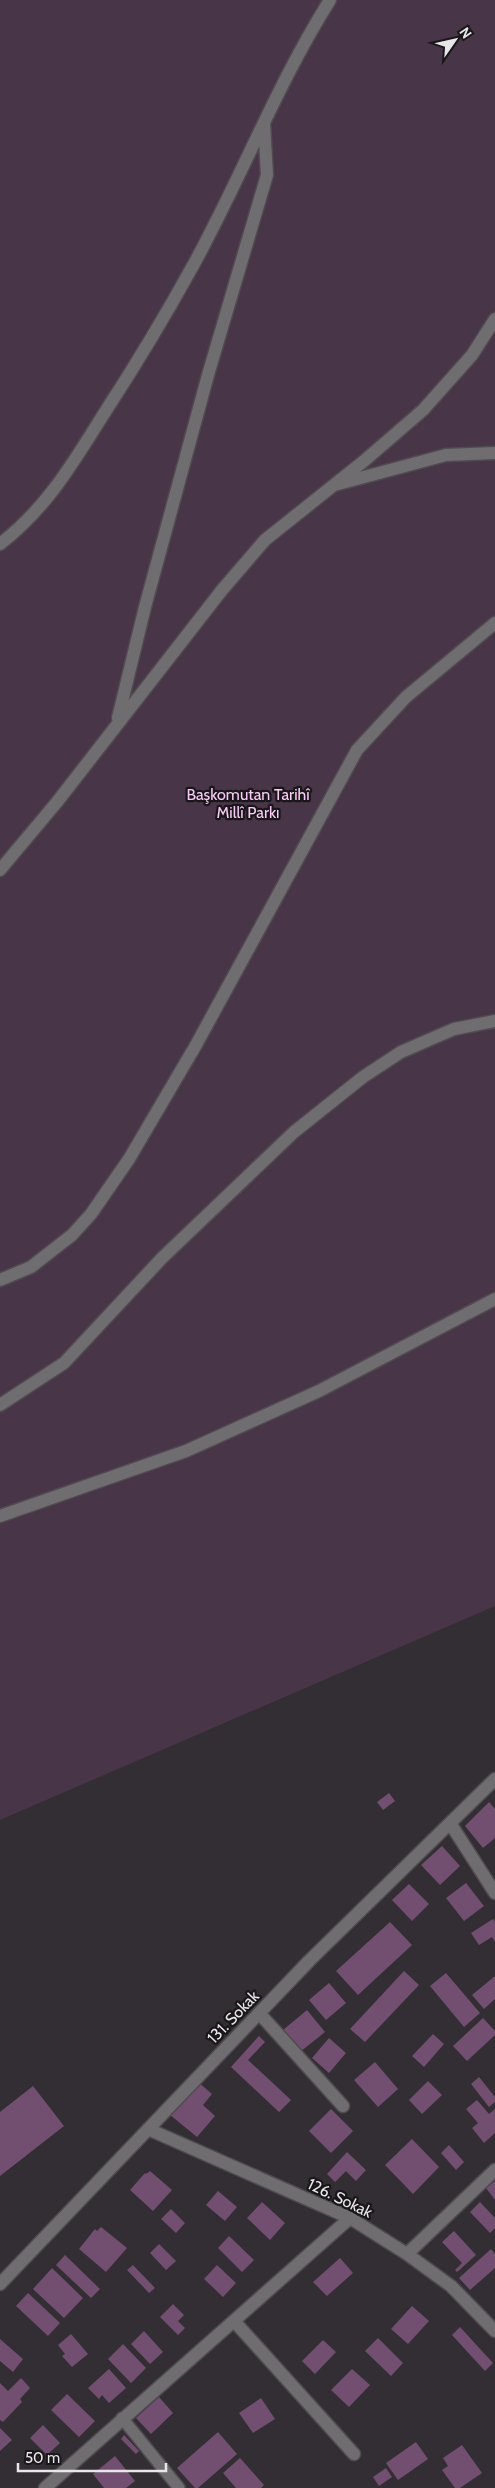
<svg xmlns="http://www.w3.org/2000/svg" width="495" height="2488" font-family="Cabin,sans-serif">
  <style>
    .green { fill: #493548 }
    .building { fill: #724f71 }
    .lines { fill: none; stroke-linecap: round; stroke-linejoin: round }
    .lane-casing { stroke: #504b50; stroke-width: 14 }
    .street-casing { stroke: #504b50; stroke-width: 15 }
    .lane { stroke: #706d70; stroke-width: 11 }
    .street { stroke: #706d70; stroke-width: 12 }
    .labels { text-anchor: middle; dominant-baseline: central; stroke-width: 4.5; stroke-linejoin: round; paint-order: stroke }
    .park-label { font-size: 16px; fill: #facaf8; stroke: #191719 }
    .street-label { font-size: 16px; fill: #e9e6e9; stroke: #191719 }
  </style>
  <rect width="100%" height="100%" fill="#332e33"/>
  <path class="green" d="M0 0H495V1606L0 1820Z"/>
  <path class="building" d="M389 1793 395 1801 383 1810 377 1802Z
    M489 1802 495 1809V1838L483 1848 465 1826Z
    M442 1846 460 1866 440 1885 421 1865Z
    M466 1883 484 1906 464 1921 446 1898Z
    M409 1884 429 1904 412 1921 392 1900Z
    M493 1919 495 1922V1942L492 1937 479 1945 471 1933Z
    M390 1922 412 1945 358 1995 336 1971Z
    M404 1971 419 1985 365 2042 350 2029Z
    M446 1973 480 2013 464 2027 430 1986Z
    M495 1976V1999L484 2009 472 1995Z
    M329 1983 346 2003 326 2020 309 2000Z
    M307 2010 325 2032 300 2052 283 2030Z
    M483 2018 495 2031V2035L467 2061 453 2046Z
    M433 2034 444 2044 424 2067 412 2056Z
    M259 2036 265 2042 248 2060 291 2100 279 2112 231 2067Z
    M329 2038 346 2053 329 2073 312 2058Z
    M375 2062 398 2089 378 2107 354 2080Z
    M479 2077 495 2097V2102L489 2107 471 2084Z
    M197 2081 212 2094 203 2105 215 2116 197 2137 169 2114Z
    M428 2081 442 2095 422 2114 409 2100Z
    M33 2086 64 2126 0 2176V2112Z
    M477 2100 489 2114 495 2109V2133L484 2143 472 2128 478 2123 466 2109Z
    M331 2109 353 2131 331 2153 309 2131Z
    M412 2139 439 2167 413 2194 385 2165Z
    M449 2145 464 2162 456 2170 441 2153Z
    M347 2152 366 2170 356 2181 346 2171 335 2182 327 2174Z
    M150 2171 172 2190 153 2211 130 2190 145 2173 146 2174Z
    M495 2181V2200L486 2188Z
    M218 2191 237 2207 225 2221 206 2205Z
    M262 2202 285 2223 270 2240 247 2218Z
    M480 2202 495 2218V2228L490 2233 470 2212Z
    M171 2209 185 2223 176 2233 161 2219Z
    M101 2227 127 2248 106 2272 79 2249 95 2229 97 2231Z
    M454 2231 476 2255 457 2272 455 2270 462 2263 442 2242Z
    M229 2236 254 2260 242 2272 218 2248Z
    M159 2244 176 2261 166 2270 150 2253Z
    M491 2249 495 2254V2268L470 2290 459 2278Z
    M65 2255 100 2289 91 2298 56 2265Z
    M340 2258 353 2273 327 2296 313 2282Z
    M133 2265 155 2288 149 2293 127 2270Z
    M217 2265 236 2283 223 2297 204 2279Z
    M52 2268 83 2298 64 2318 33 2289Z
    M28 2293 60 2323 48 2336 16 2306Z
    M173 2304 184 2315 178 2321 185 2328 178 2335 160 2317Z
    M412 2306 429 2321 408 2344 391 2329Z
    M460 2327 493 2363 485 2371 452 2335Z
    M144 2331 163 2352 150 2364 131 2344Z
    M71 2334 88 2354 72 2367 62 2356 65 2354 58 2345Z
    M378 2338 403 2363 391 2376 365 2351Z
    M0 2339 23 2359 13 2372 0 2361Z
    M323 2340 336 2352 315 2374 302 2361Z
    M123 2344 146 2368 131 2383 108 2359Z
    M109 2369 126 2388 109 2403 102 2395 99 2399 88 2388Z
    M352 2369 370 2385 349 2407 331 2390Z
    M21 2378 30 2388 20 2399 22 2402 3 2422 0 2420V2383L8 2391Z
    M67 2394 95 2421 79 2437 51 2410Z
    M159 2397 173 2413 151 2434 136 2418Z
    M261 2398 275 2419 253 2433 239 2413Z
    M43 2425 60 2443 47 2455 30 2438Z
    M0 2428 12 2440 0 2451Z
    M218 2432 237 2454 198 2488H195L177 2468Z
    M124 2435 139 2451 136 2454 121 2439Z
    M416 2442 428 2459 398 2480 386 2463Z
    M462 2445 482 2473 460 2488H455L442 2470 448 2466 443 2458Z
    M115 2456 135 2481 126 2488H104L93 2474Z
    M240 2458 264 2485 261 2488H236L223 2473Z
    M386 2468 392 2477 379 2486 373 2477Z"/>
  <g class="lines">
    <g class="lane-casing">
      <path id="lane" d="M122 2418 179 2488"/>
    </g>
    <g class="street-casing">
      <path id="street" d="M338 484 446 455 495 453
        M0 544C48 507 74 461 105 412 137 363 167 313 195 262 242 176 277 84 330 0
        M118 718 145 607 208 375 267 175 264 123
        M0 870 57 802 222 590 265 540 364 461 423 410 472 355 495 319
        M0 1280 31 1267 72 1235 91 1214 129 1159 196 1045 357 750 406 697 495 623
        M0 1405 64 1363 162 1258 294 1132 363 1077 401 1052 454 1029 495 1021
        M0 1516 186 1451 319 1391 495 1299
        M450 1823 495 1893
        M259 2013 343 2106
        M148 2129 350 2218 407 2254 451 2286 495 2331
        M407 2254 495 2170
        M0 2284 309 1961 495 1779
        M234 2321 354 2454
        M45 2488 350 2218"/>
    </g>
    <use href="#lane" class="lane"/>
    <use href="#street" class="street"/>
  </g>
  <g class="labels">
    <g class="park-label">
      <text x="248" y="794">Başkomutan Tarihî<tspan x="248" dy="18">Millî Parkı</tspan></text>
    </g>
    <g class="street-label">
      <text transform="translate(233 2017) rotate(-46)">131. Sokak</text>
      <text transform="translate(340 2198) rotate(26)">126. Sokak</text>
    </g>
  </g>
  <g transform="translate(455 40) rotate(56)" stroke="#191719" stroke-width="4" paint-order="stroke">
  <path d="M0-4L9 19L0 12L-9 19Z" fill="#e9e6e9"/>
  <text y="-8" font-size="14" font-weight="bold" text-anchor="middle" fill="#e9e6e9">N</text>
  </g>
  <path d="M18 2463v8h148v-8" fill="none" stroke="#e9e6e9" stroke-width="2.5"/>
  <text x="25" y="2463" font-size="15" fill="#e9e6e9" stroke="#191719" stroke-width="4" paint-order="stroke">50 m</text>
</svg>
